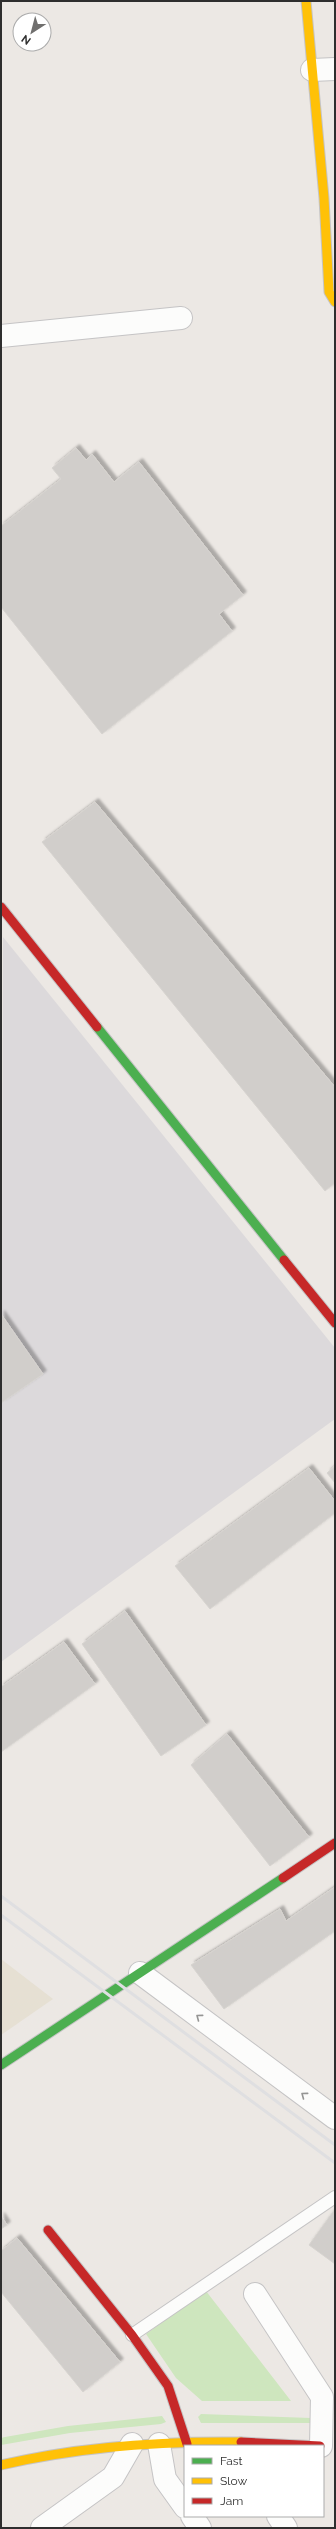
<svg xmlns="http://www.w3.org/2000/svg" width="336" height="2529" font-family="Raleway,sans-serif">
  <style>
    .industrial { fill: #dcd9db }
    .education { fill: #e6e0d3 }
    .green { fill: #cee6be }
    .building { fill: #d1cecb; stroke: #d7d4d0; filter: url(#shadow) }
    .lines { fill: none; stroke-linecap: round; stroke-linejoin: round }
    .lane-casing { stroke: #c5c4c5; stroke-width: 14 }
    .street-casing { stroke: #c5c4c5; stroke-width: 24 }
    .fast-casing { stroke: #c5c4c5; stroke-width: 11 }
    .slow-casing { stroke: #c5c4c5; stroke-width: 11 }
    .jam-casing { stroke: #c5c4c5; stroke-width: 11 }
    .lane { stroke: #fcfcfb; stroke-width: 12 }
    .street { stroke: #fcfcfb; stroke-width: 22 }
    .fast { stroke: #4caf50; stroke-width: 9 }
    .slow { stroke: #ffc107; stroke-width: 9 }
    .jam { stroke: #c62828; stroke-width: 9 }
    .rail { stroke: #dfdfe1; stroke-width: 3 }
    .oneway { stroke: #959594 }
  </style>
  <defs>
    <filter id="shadow"><feDropShadow dx="3.5" dy="-3.5" stdDeviation="1" flood-color="#0004"/></filter>
  </defs>
  <rect width="100%" height="100%" fill="#ece8e4"/>
  <path class="industrial" d="M3 937 335 1348V1419L1 1662Z"/>
  <path class="education" d="M1 1959 53 1999 1 2035Z"/>
  <path class="green" d="M206 2291 291 2401H202L176 2378 146 2334Z
    M201 2414 311 2418 313 2423H201L198 2417Z
    M162 2416 166 2422 161 2424 70 2433 1 2445V2438L5 2437 68 2426Z"/>
  <path class="building" d="M76 448 86 460 92 454 114 482 139 462 243 595 219 614 232 631 102 734 1 607V526L61 479 52 468Z
    M95 802 335 1087V1183L325 1191 42 842Z
    M1 1314 43 1374 1 1403Z
    M335 1466V1483L327 1473Z
    M309 1468 335 1501V1513L210 1609 175 1566Z
    M125 1611 206 1725 161 1756 82 1644Z
    M64 1642 95 1684 1 1752V1687Z
    M227 1734 309 1837 270 1866 191 1765Z
    M335 1887V1931L224 2009 191 1965 280 1909 286 1921Z
    M335 2209V2264L309 2245Z
    M1 2216 7 2225 1 2229Z
    M17 2238 120 2362 83 2392 1 2292V2251Z"/>
  <g class="lines">
    <g class="lane-casing">
      <path id="lane" d="M132 2335 335 2197"/>
    </g>
    <g class="street-casing">
      <path id="street" d="M312 70 335 69
        M1 336 181 318
        M140 1973 335 2118
        M255 2294 322 2397 321 2446
        M159 2444 165 2479 185 2507
        M192 2516 200 2528
        M278 2516 286 2528
        M42 2528 113 2477 132 2444"/>
    </g>
    <g class="fast-casing">
      <path id="fast" d="M97 1027 284 1260
        M1 2065 283 1878"/>
    </g>
    <g class="slow-casing">
      <path id="slow" d="M306 1 324 198 329 292 335 302
        M1 2465C81 2446 160 2441 241 2442"/>
    </g>
    <g class="jam-casing">
      <path id="jam" d="M1 907 97 1027
        M284 1260 335 1323
        M283 1878 335 1843
        M48 2230 132 2335 168 2386 187 2444
        M241 2442 320 2446"/>
    </g>
    <use href="#lane" class="lane"/>
    <use href="#street" class="street"/>
    <use href="#fast" class="fast"/>
    <use href="#slow" class="slow"/>
    <use href="#jam" class="jam"/>
    <path class="rail" d="M1 1896 335 2145
      M1 1915 335 2163"/>
  </g>
  <defs><path id="oneway-chevron" d="M-2-3.5L2.5 0L-2 3.5" fill="none" stroke-width="1.6" stroke-linecap="round" stroke-linejoin="round"/></defs>
  <g class="oneway">
    <use href="#oneway-chevron" transform="translate(199 2017) rotate(-143)"/>
    <use href="#oneway-chevron" transform="translate(304 2095) rotate(-143)"/>
  </g>
  <rect width="336" height="2529" fill="none" stroke="#2e2e2e" stroke-width="4"/>
  <rect x="184" y="2445" width="140" height="72" fill="#ffffff" stroke="#ababab"/>
  <rect x="192" y="2458" width="20" height="6" fill="#4caf50" stroke="#ababab"/>
  <text x="220" y="2465" font-size="12" fill="#2e2e2e">Fast</text>
  <rect x="192" y="2478" width="20" height="6" fill="#ffc107" stroke="#ababab"/>
  <text x="220" y="2485" font-size="12" fill="#2e2e2e">Slow</text>
  <rect x="192" y="2498" width="20" height="6" fill="#c62828" stroke="#ababab"/>
  <text x="220" y="2505" font-size="12" fill="#2e2e2e">Jam</text>
  <g transform="translate(32 32) rotate(216)"><circle r="19" fill="#ffffff" stroke="#ababab"/>
  <path d="M0-3L7 15L0 10L-7 15Z" fill="#706f6e"/>
  <text y="-6" font-size="11" font-weight="bold" text-anchor="middle" fill="#2e2e2e">N</text>
  </g>
</svg>
